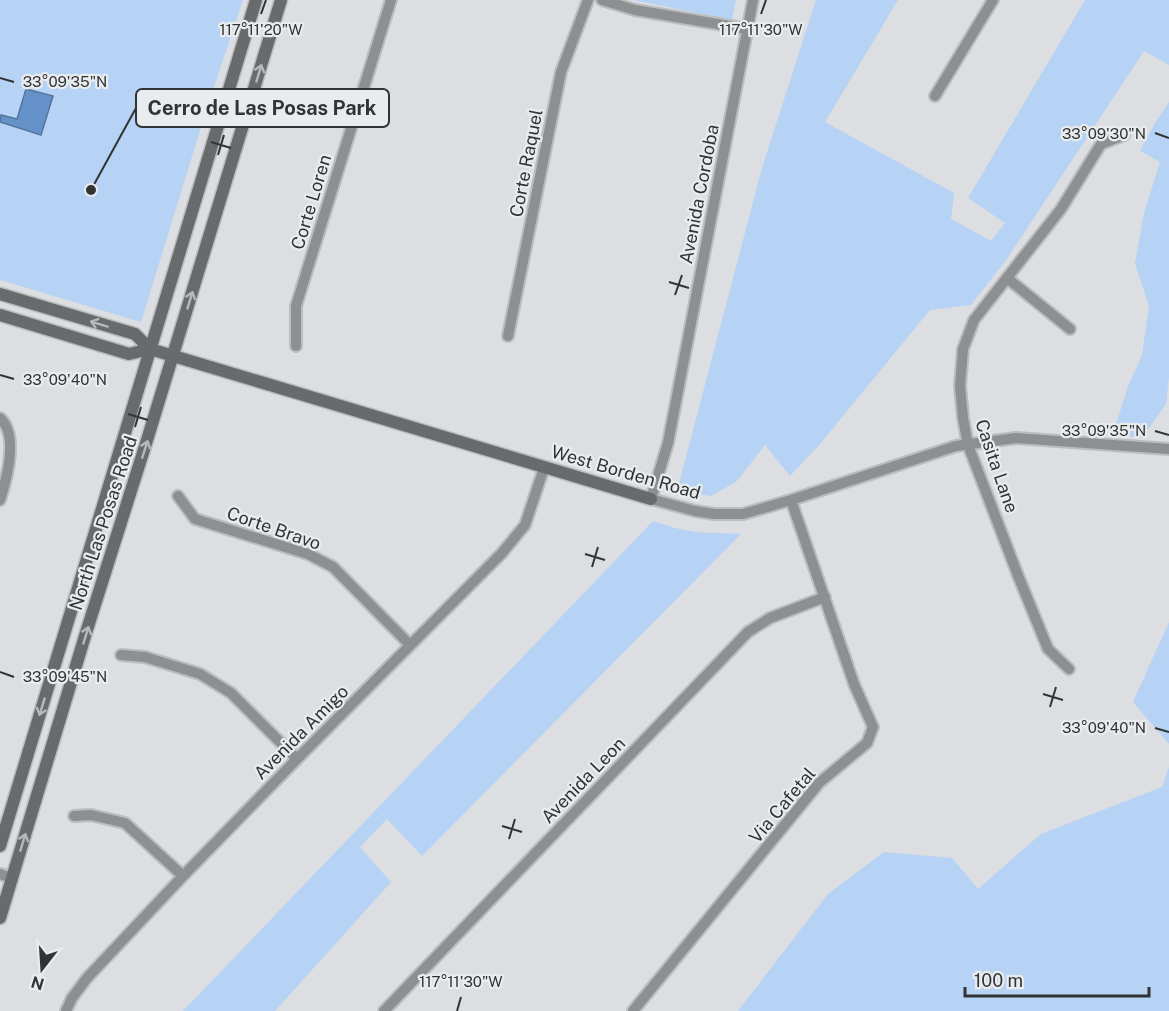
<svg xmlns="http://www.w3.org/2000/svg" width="1169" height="1011" font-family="'Public Sans',sans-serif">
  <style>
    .green { fill: #b6d2f5 }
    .water { fill: #6492c8; stroke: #55769c; stroke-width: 1.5 }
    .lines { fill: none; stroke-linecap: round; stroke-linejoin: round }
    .street-casing { stroke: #babcbe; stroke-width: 14 }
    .secondary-casing { stroke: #babcbe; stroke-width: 15 }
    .street { stroke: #8e8f91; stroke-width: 10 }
    .secondary { stroke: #696a6b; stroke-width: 12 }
    .oneway { stroke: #b6b8ba }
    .ticks { fill: none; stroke: #323334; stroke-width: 2 }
    .labels { text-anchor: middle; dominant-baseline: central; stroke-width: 4.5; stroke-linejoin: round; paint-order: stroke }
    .street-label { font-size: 18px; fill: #323334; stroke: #e9ecee }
    .ticks-label { font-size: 15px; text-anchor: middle; fill: #323334; stroke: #e9ecee; stroke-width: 4.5; stroke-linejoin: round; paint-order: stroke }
    .leader { fill: none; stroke: #323334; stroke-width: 2 }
    .callout-dot { fill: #323334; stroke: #e9ecee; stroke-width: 2 }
    .callout { fill: #e9ecee; stroke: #323334; stroke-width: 2 }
    .callout-label { font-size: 20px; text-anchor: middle; font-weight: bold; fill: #323334 }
  </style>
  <rect width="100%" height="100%" fill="#dcdee1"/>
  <path class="green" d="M0 0H243L206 111 141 322 0 280Z
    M633 0H736L732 20Z
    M816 0H898L825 122 954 193 951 219 991 241 1005 223 968 198 1085 0H1169V65L1144 51 1009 256 971 305 930 310 820 444 790 476 765 445 737 481 711 496 677 491 762 168Z
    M1169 102V377L1166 404 1142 438 1113 434 1128 386 1142 355 1149 306 1135 263 1144 213 1160 162 1140 151 1155 123Z
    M653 521 675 528 696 532 741 534 422 856 387 819 360 847 391 882 275 1011H183Z
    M1169 622V744L1133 702Z
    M1169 767V1011H738L828 894 884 852 952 858 978 889 1041 834 1162 787Z"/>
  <path class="water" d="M26 89 53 96 41 135 0 122 1 115 17 119Z"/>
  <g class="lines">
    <g class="street-casing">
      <path id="street" d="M602 0 635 10 747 29
        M753 0 668 443 651 499 695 511 714 514H743L791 500 956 446 1016 438 1169 449
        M935 96 993 0
        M1007 278 1070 329
        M508 336 561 72 588 0
        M296 346V306L391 0
        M0 418C19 435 7 478 0 500
        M178 496 195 519 308 554 333 567 410 645
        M121 655 145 657 200 674 231 693 297 759
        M1069 669 1048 649 1019 578 968 445 963 418 960 386 963 349 974 320 1061 209 1101 144 1124 135
        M74 816 91 815 125 823 183 876
        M0 874 12 878
        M66 1011 72 998 87 978 183 876 297 759 502 553 525 525 544 468
        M384 1011 748 632 770 618 825 597
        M633 1011 819 783 867 743 873 727 854 684 791 500"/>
    </g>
    <g class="secondary-casing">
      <path id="secondary" d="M0 294 135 334 150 349 651 499
        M0 315 129 354 150 349
        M0 846 256 0
        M0 918 85 636 148 437 281 0"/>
    </g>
    <use href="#street" class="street"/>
    <use href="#secondary" class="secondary"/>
  </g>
  <defs><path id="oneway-shaft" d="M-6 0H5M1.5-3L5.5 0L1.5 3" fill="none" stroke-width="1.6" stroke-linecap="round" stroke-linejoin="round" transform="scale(1.5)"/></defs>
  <g class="oneway">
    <use href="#oneway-shaft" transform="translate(259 73) rotate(-73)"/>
    <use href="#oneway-shaft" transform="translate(190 300) rotate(-73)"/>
    <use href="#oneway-shaft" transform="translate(99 324) rotate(-163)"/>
    <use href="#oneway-shaft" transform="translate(145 449) rotate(-72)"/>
    <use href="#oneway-shaft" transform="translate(86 635) rotate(-73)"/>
    <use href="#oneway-shaft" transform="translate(42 707) rotate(107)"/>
    <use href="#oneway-shaft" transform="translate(23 842) rotate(-73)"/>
  </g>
  <path class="ticks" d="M261 14 266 0M761 14 766 0M0 78 14 82M1155 133 1169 138M211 142 231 148M218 155 224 135M669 282 689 288M675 295 682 275M0 375 14 379M128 414 148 420M135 427 141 407M1155 431 1169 435M585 554 605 560M592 567 598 547M0 672 14 677M1043 694 1063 700M1050 707 1056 687M1155 728 1169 732M502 826 522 832M509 839 515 819M457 1011 461 997"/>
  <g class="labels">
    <g class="street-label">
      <text transform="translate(526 163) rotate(-79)">Corte Raquel</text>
      <text transform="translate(699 194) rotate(-79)">Avenida Cordoba</text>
      <text transform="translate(311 202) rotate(-73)">Corte Loren</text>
      <text transform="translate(997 466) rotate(71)">Casita Lane</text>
      <text transform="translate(626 472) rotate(16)">West Borden Road</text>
      <text transform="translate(103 523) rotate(-72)">North Las Posas Road</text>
      <text transform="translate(274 528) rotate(19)">Corte Bravo</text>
      <text transform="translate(301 732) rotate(-45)">Avenida Amigo</text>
      <text transform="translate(583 780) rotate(-46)">Avenida Leon</text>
      <text transform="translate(782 805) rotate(-50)">Via Cafetal</text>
    </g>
  </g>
  <g class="ticks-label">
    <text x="261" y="35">117°11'20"W</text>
    <text x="761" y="35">117°11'30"W</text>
    <text x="65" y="87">33°09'35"N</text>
    <text x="1104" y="139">33°09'30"N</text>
    <text x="65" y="385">33°09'40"N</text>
    <text x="1104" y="436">33°09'35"N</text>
    <text x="65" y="682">33°09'45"N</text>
    <text x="1104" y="733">33°09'40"N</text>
    <text x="461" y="987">117°11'30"W</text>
  </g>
  <path class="leader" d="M91 190L136 108"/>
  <circle class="callout-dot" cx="91" cy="190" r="6"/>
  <rect class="callout" x="136" y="89" width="253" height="38" rx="6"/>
  <g class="callout-label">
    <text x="262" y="115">Cerro de Las Posas Park</text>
  </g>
  <g transform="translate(42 969) rotate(197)" stroke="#e9ecee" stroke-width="4.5" paint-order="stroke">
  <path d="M0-4.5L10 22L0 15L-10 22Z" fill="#323334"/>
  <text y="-9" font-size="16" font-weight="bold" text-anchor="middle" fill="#323334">N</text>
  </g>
  <path d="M965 987v9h184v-9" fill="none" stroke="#323334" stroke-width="3"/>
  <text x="974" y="987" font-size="18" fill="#323334" stroke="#e9ecee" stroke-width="4.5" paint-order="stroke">100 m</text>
</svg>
